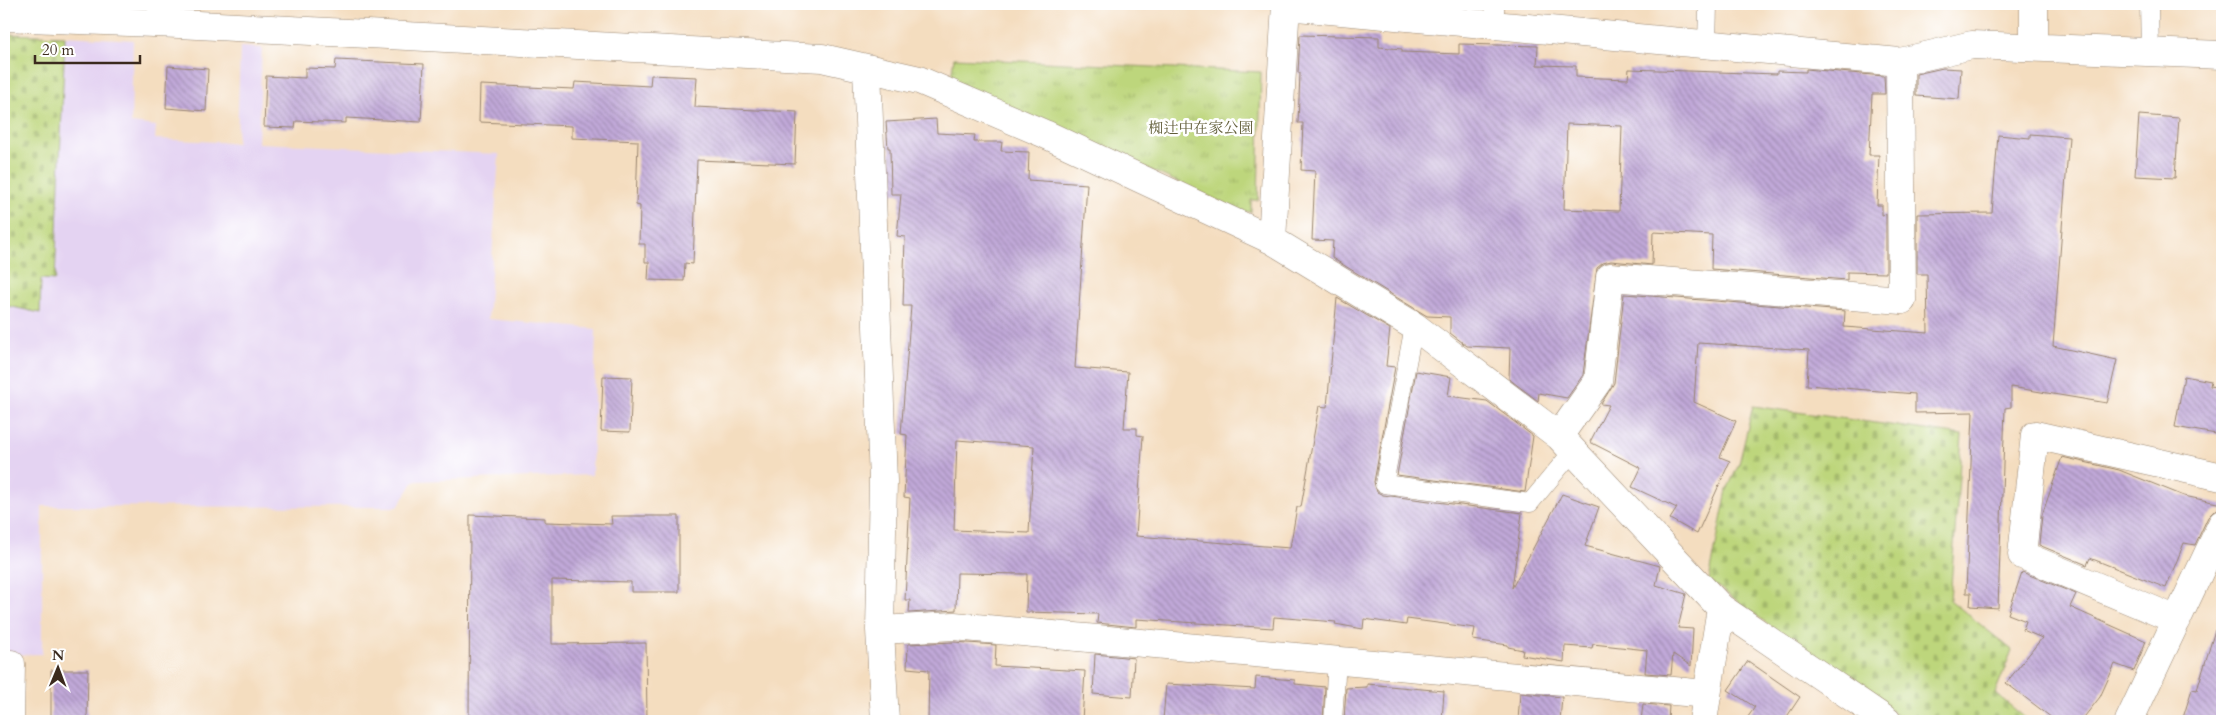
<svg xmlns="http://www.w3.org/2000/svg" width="2226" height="725" font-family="Cardo,'Noto Serif JP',serif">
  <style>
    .built { fill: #e4d3f2 }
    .cemetery { fill: url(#cemetery-stones); stroke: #7c804c }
    .park { fill: url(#park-tufts); stroke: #7c804c }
    .building { fill: url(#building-back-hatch); fill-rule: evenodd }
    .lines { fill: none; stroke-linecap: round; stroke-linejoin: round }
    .service-casing { stroke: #98846e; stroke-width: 19 }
    .minor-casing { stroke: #98846e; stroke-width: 29 }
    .service { stroke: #fff; stroke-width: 18 }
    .minor { stroke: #fff; stroke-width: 28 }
    .labels { text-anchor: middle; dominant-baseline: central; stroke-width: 5; stroke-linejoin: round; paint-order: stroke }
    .park-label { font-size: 15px; fill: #625e3a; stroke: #fff }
  </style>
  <defs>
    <pattern id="cemetery-stones" width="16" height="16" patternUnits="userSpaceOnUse" patternTransform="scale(1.25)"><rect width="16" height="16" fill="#bdd67b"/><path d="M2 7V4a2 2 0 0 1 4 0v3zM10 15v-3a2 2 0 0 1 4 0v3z" fill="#a3b86a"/></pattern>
    <pattern id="park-tufts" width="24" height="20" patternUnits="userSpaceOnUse" patternTransform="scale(1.25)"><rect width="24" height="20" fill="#bdd67b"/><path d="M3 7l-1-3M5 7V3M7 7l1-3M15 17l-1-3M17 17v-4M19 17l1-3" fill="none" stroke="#a3b86a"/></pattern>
    <pattern id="building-back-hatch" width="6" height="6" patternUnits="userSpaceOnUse" patternTransform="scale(1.25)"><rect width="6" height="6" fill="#c1a9d9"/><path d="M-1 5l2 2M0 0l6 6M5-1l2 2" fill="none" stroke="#9e8aaf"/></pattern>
  </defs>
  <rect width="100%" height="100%" fill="#fff"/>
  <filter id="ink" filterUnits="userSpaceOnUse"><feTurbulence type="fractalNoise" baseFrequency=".02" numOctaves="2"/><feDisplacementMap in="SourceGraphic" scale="10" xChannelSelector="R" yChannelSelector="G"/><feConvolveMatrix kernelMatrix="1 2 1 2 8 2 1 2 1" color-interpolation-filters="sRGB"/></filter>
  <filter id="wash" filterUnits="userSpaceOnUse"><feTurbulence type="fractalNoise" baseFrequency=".0096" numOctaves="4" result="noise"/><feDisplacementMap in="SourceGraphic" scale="20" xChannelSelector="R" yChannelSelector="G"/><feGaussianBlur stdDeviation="1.12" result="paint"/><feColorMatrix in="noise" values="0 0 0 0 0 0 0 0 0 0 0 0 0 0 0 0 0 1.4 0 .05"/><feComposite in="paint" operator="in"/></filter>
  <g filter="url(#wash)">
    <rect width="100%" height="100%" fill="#f4ddbf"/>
    <path class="built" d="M65 36 133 40 131 123 156 126 155 139 237 143 240 47 262 48 258 143 499 154 488 319 596 329 592 475 414 481 398 507 42 506V654L4 655V305L39 312 41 279 55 280Z"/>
    <path class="cemetery" d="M4 34 65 36 55 280 41 279 40 313 4 305Z
      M1753 406 1962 435 1950 600 2012 650 1995 693 2029 721H1906L1820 663 1709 580 1727 490 1739 464Z"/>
    <path class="park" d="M954 58 1261 72 1258 200H1251V212L1242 211 973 90 951 78Z"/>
    <g id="blocks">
      <path class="building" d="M1300 35 1379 37V47L1402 49V52L1459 54V44L1538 46 1537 65 1576 66V77L1628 79 1629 69 1777 74V71L1806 72V69L1884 76 1885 94H1872L1869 155H1879L1877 205H1882V215L1886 214V273L1847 272V280L1711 269 1712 235 1653 232 1652 265 1611 261 1603 263 1597 268 1583 375 1567 398 1539 393 1538 401 1509 379 1510 348 1467 346 1450 333V317L1427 316 1332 258 1333 241 1312 240 1315 171 1301 170 1303 123H1298L1300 73H1298ZM1567 124 1622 126 1619 211 1564 209Z
        M336 60 424 64 421 122 346 118V123L296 121 295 128 264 127 266 76 305 78V68L335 69Z
        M168 66 208 69 206 111 166 108Z
        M1943 68 1961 69 1959 99 1916 96V74Z
        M651 75 697 77 695 107 797 112 795 164 697 160 693 264 685 263 684 281 648 280 649 262H645V244H639L640 206 636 205 638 141 572 138V126L479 122 480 85 574 89 575 82 650 86Z
        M2139 115 2179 118 2175 178 2135 176Z
        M936 119 937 133 975 135 974 142H1002L1001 151 1029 152 1028 180 1087 184 1075 368 1128 372 1124 428H1137V435L1143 436 1136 536 1290 548 1297 507H1301L1319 406 1327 407 1337 298 1390 329 1386 366 1395 367 1374 482 1377 492 1383 495 1522 513 1512 588 1562 494 1599 507 1585 546 1660 566 1656 585 1686 594 1678 628 1693 629 1691 666 1673 654 1671 675 1645 673 1647 650 1593 644 1592 648 1565 646 1564 662 1522 655 1523 650 1508 647V645L1473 640 1475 628 1407 619 1406 625 1364 619 1363 629 1335 624 1336 622 1274 617 1273 628 1136 619V627L1097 623 1098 614 1026 612 1027 574 957 573 956 610 909 613 910 600H905L910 498 904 497 907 435 901 434 911 306H903L905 237 897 236 901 194H891L890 148H888L886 122ZM957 440 1034 446 1029 533 954 530Z
        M2030 134 2069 137 2053 346 2117 360 2107 403 2011 387V407L2005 408 1998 608 1970 606 1971 593H1966L1973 412 1915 413V394L1807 385 1809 350 1698 343 1694 402 1736 421 1720 457 1730 461 1697 534 1670 519 1677 508 1632 487 1641 468 1590 442 1609 405 1601 404 1614 383 1624 294 1845 311 1844 327 1928 333 1927 274H1917V214L1992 213 1998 135 2030 138Z
        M1416 371 1451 377 1448 396 1487 401 1533 436 1525 492 1397 475Z
        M603 376 632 377 630 432 601 431Z
        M2184 376 2211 381 2210 386 2222 388V435L2175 427Z
        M2062 457 2119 470 2184 496 2222 504V509L2214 511 2208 517 2195 545 2184 543 2166 588 2090 558 2087 565 2039 545 2042 515Z
        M470 515 545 518V522L612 524 611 516H679V592H631V582L552 580V644L646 643 647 721H469Z
        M2022 572 2076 594 2070 607 2146 641 2134 671 2115 664 2100 697 2081 721H2056L2006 683 2042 638 2023 630 2026 621 2008 614Z
        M2215 630 2222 632V721H2182L2192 689 2197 690Z
        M954 642 996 645 995 666 1085 671 1082 721H928L929 670 907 668 908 644Z
        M1095 654 1134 658 1132 697 1093 694Z
        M1748 661 1800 697 1784 721H1745L1755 707 1728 690Z
        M51 670H88L87 721H51Z
        M1256 677 1295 680V684L1325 687 1323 721 1163 720 1166 684 1255 689Z
        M1367 684 1444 691 1442 721H1344L1346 688 1367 687Z
        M1520 693 1562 697 1560 721H1518Z
        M1643 704 1669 706 1668 721H1641Z"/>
    </g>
  </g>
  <g filter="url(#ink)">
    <use href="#blocks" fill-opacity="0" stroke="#98846e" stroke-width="1"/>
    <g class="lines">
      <g class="service-casing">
        <path id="service" d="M2149 4 2150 52
          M1495 24V4
          M1707 46 1708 4
          M1414 326 1384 484 1530 503 1573 451
          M1333 721 1337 660"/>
      </g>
      <g class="minor-casing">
        <path id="minor" d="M2034 4V47
          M1286 6 1900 62 1972 45 2222 55
          M4 17 179 24 822 58 919 80 1045 134 1272 240 1414 326 1559 436 1721 608 1887 721
          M867 69 883 481 880 630 885 721
          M1272 240 1286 4
          M1559 436 1598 381 1610 277 1902 300 1900 62
          M2177 620 2022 555 2035 435 2222 477
          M880 630 954 626 1707 694
          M4 664H11L10 721
          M1703 721 1721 608
          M2129 721 2222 524"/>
      </g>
      <use href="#service" class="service"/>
      <use href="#minor" class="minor"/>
    </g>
  </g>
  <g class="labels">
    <g class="park-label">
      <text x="1201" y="128">椥辻中在家公園</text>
    </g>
  </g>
  <rect width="2226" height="725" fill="none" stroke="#fff" stroke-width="20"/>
  <g transform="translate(58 668) rotate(1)" stroke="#ffffff" stroke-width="4" paint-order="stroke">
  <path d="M0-4L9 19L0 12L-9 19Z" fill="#3b2a1e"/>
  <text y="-8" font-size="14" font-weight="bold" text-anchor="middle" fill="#3b2a1e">N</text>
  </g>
  <path d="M35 55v8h105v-8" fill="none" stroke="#3b2a1e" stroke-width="2.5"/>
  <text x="42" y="55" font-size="15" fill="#3b2a1e" stroke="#ffffff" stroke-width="4" paint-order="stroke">20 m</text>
</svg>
